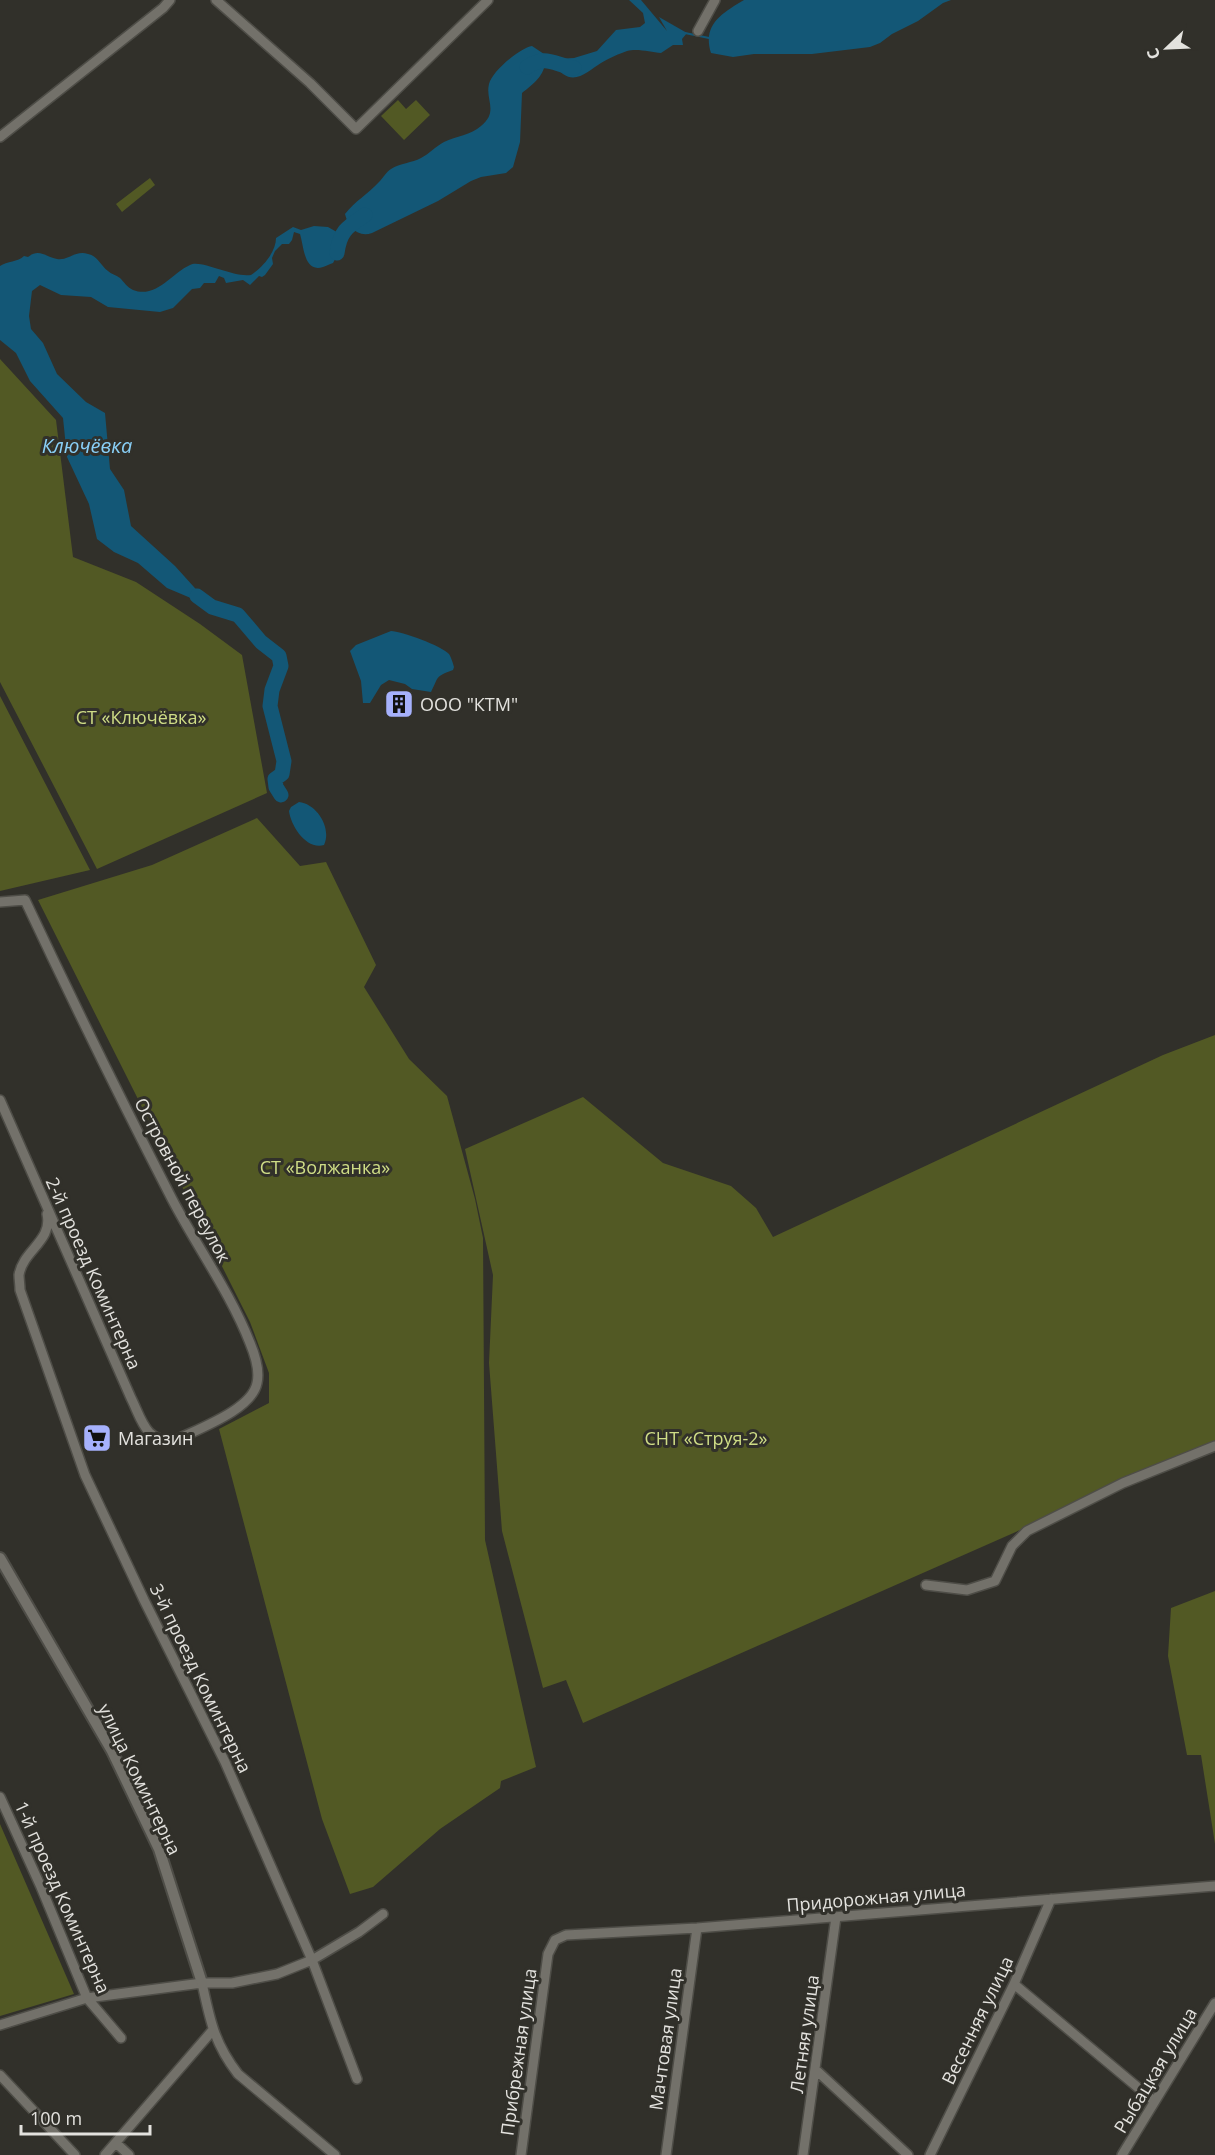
<svg xmlns="http://www.w3.org/2000/svg" width="1215" height="2155" font-family="'Open Sans',sans-serif">
  <style>
    .green { fill: #525924 }
    .water { fill: #135776 }
    .lines { fill: none; stroke-linecap: round; stroke-linejoin: round }
    .stream { stroke: #135776; stroke-width: 2 }
    .river { stroke: #135776; stroke-width: 15 }
    .minor-casing { stroke: #4e4d47; stroke-width: 12 }
    .tertiary-casing { stroke: #4e4d47; stroke-width: 14 }
    .minor { stroke: #73716a; stroke-width: 9 }
    .tertiary { stroke: #73716a; stroke-width: 10 }
    .labels { text-anchor: middle; dominant-baseline: central; stroke-width: 6; stroke-linejoin: round; paint-order: stroke }
    .poi-label { font-size: 18px; fill: #e3e2de; stroke: #31302a; text-anchor: start }
    .park-label { font-size: 18px; fill: #cfdd86; stroke: #31302a }
    .street-label { font-size: 18px; fill: #e3e2de; stroke: #31302a }
    .water-label { font-size: 20px; font-style: italic; fill: #89cff6; stroke: #31302a }
  </style>
  <rect width="100%" height="100%" fill="#31302a"/>
  <path class="green" d="M398 100 406 109 416 100 430 115 404 140 381 116Z
    M150 178 155 185 122 212 116 204Z
    M0 359 56 420 73 557 136 582 200 624 242 655 267 793 97 869 0 682Z
    M0 696 90 870 0 891Z
    M257 818 300 866 326 862 376 965 364 987 409 1059 447 1096 475 1199 483 1238 485 1540 536 1767 501 1781 500 1788 440 1829 373 1887 350 1894 322 1819 219 1429 269 1403V1373L250 1322 38 900 152 865Z
    M1215 1035V1444L583 1723 566 1680 543 1688 502 1531 489 1363 493 1275 465 1149 583 1097 663 1163 731 1186 756 1208 773 1237 1163 1055Z
    M1215 1591V1844L1201 1755H1187L1168 1656 1171 1608Z
    M0 1824 74 1994 0 2016Z"/>
  <path class="water" d="M629 0H641L667 31 659 17 687 33 682 39 683 45H673L661 53C651 52 637 48 627 51 621 53 607 59 601 63 589 70 577 84 563 74 558 70 556 68 555 62L557 59 574 58 597 51 616 30 640 27 645 23 643 13Z
    M744 0H951L943 3 918 21 892 34 880 43 870 47 812 54H754L733 57 711 53C702 25 722 13 744 0Z
    M532 46 544 54C549 72 535 83 522 93L520 142 513 167 506 173 481 177 471 181 438 201 372 233C358 238 348 227 345 214 355 201 368 194 379 182 383 178 386 172 391 169 400 163 412 163 421 158 429 154 436 146 444 142 456 136 471 135 481 126 499 111 485 100 489 84 492 71 520 48 532 46Z
    M314 226 328 227 342 235 340 240 343 245 333 263C329 264 327 266 323 267 304 273 304 247 300 234L294 232 292 240 289 244H282L275 251 272 258 273 264 265 275 262 277 259 276 250 285 243 280 226 283 224 278 219 276 215 283H204L200 288 192 289 173 308 160 312 108 307 91 297 61 295 40 285 32 291 29 316 31 329 43 343 57 374 86 402 105 413 110 469 124 490 131 526 175 566 212 607 167 588 138 563 114 552 97 539 89 504 67 457 63 418 30 381 16 353 0 340V266C7 261 18 262 24 256L28 257C39 248 46 257 57 259 68 261 75 250 88 254 98 256 101 266 108 271 111 274 116 275 120 278 124 282 127 287 133 290 156 299 172 273 190 265 201 259 233 278 251 275 263 267 276 252 276 238L293 227 301 230Z
    M391 631C401 631 442 646 449 654 451 657 453 663 454 667L453 670C434 677 439 677 431 692L412 689 405 684 389 680 381 685 370 703H363L361 681 350 651 356 645Z
    M299 802C317 804 332 828 324 845 306 850 291 826 289 811L291 807Z"/>
  <g class="lines">
    <path class="stream" d="M685 33 709 38"/>
    <path class="river" d="M527 67C547 54 554 65 574 68
      M337 253C340 231 347 227 365 215
      M197 596 212 607 238 615 261 642 279 656 281 666 272 690 270 706 284 761 282 774 275 779 276 787 281 795"/>
    <g class="minor-casing">
      <path id="minor" d="M216 0 310 83 356 129 488 0
        M698 31 715 0
        M0 137 163 8 170 0
        M0 902 25 900C72 1000 121 1100 172 1199 197 1247 230 1292 250 1343 255 1355 260 1370 257 1383 252 1410 197 1429 174 1441 145 1442 142 1420 131 1398L0 1100
        M47 1214C53 1241 23 1250 19 1275 19 1279 20 1285 20 1290L85 1475 144 1600 225 1762 312 1960 357 2079
        M926 1585 967 1590 995 1581 1012 1546 1027 1531 1123 1483 1215 1446
        M0 1797 41 1887 87 1998 121 2038
        M202 1983C210 2020 214 2043 238 2074L335 2155
        M1014 1984 1154 2101
        M0 2025 87 1998 202 1983H232L277 1974 312 1960 359 1932 383 1914
        M816 2070 908 2155
        M0 2075 75 2155
        M116 2143 129 2155
        M105 2155 212 2031
        M521 2155 548 1954 555 1940 566 1935 697 1928 1215 1886
        M666 2155 697 1928
        M803 2155 836 1917
        M930 2155 1014 1984 1051 1899
        M1122 2155 1215 2003"/>
    </g>
    <g class="tertiary-casing">
      <path id="tertiary" d="M0 1558 112 1751 159 1849 202 1983"/>
    </g>
    <use href="#minor" class="minor"/>
    <use href="#tertiary" class="tertiary"/>
  </g>
  <defs>
    <g id="building-square" transform="scale(1.5)"><rect x="-9" y="-9" width="18" height="18" rx="4" fill="#a6b1fc" stroke="#31302a"/><path d="M-4-6H4V6H1V3H-1V6H-4ZM-2.5-4.3h1.7v1.8h-1.7ZM.8-4.3h1.7v1.8H.8ZM-2.5-1h1.7V.8h-1.7ZM.8-1h1.7V.8H.8Z" fill="#111"/></g>
    <g id="supermarket-square" transform="scale(1.5)"><rect x="-9" y="-9" width="18" height="18" rx="4" fill="#a6b1fc" stroke="#31302a"/><path d="M-6-5.5h2.5l.6 2H6L4.5 2H-2.5L-4.4-4H-6ZM-1.5 3.2a1.3 1.3 0 1 0 .1 0ZM3 3.2a1.3 1.3 0 1 0 .1 0Z" fill="#111"/></g>
  </defs>
  <g fill-rule="evenodd">
    <use href="#building-square" x="399" y="704"/>
    <use href="#supermarket-square" x="97" y="1438"/>
  </g>
  <g class="labels">
    <g class="poi-label">
      <text x="420" y="704">ООО "КТМ"</text>
      <text x="118" y="1438">Магазин</text>
    </g>
    <g class="park-label">
      <text x="141" y="717">СТ «Ключёвка»</text>
      <text x="325" y="1167">СТ «Волжанка»</text>
      <text x="706" y="1438">СНТ «Струя-2»</text>
    </g>
    <g class="street-label">
      <text transform="translate(183 1180) rotate(62)">Островной переулок</text>
      <text transform="translate(94 1273) rotate(66)">2-й проезд Коминтерна</text>
      <text transform="translate(201 1678) rotate(64)">3-й проезд Коминтерна</text>
      <text transform="translate(140 1779) rotate(64)">улица Коминтерна</text>
      <text transform="translate(63 1897) rotate(66)">1-й проезд Коминтерна</text>
      <text transform="translate(876 1897) rotate(-5)">Придорожная улица</text>
      <text transform="translate(977 2020) rotate(-64)">Весенняя улица</text>
      <text transform="translate(804 2034) rotate(-82)">Летняя улица</text>
      <text transform="translate(665 2039) rotate(-82)">Мачтовая улица</text>
      <text transform="translate(518 2052) rotate(-82)">Прибрежная улица</text>
      <text transform="translate(1155 2070) rotate(-59)">Рыбацкая улица</text>
    </g>
    <g class="water-label">
      <text x="87" y="445">Ключёвка</text>
    </g>
  </g>
  <g transform="translate(1167 48) rotate(247)" stroke="#31302a" stroke-width="4.5" paint-order="stroke">
  <path d="M0-4.5L10 22L0 15L-10 22Z" fill="#e3e2de"/>
  <text y="-9" font-size="16" font-weight="bold" text-anchor="middle" fill="#e3e2de">С</text>
  </g>
  <path d="M21 2125v9h129v-9" fill="none" stroke="#e3e2de" stroke-width="3"/>
  <text x="30" y="2125" font-size="18" fill="#e3e2de" stroke="#31302a" stroke-width="4.5" paint-order="stroke">100 m</text>
</svg>
